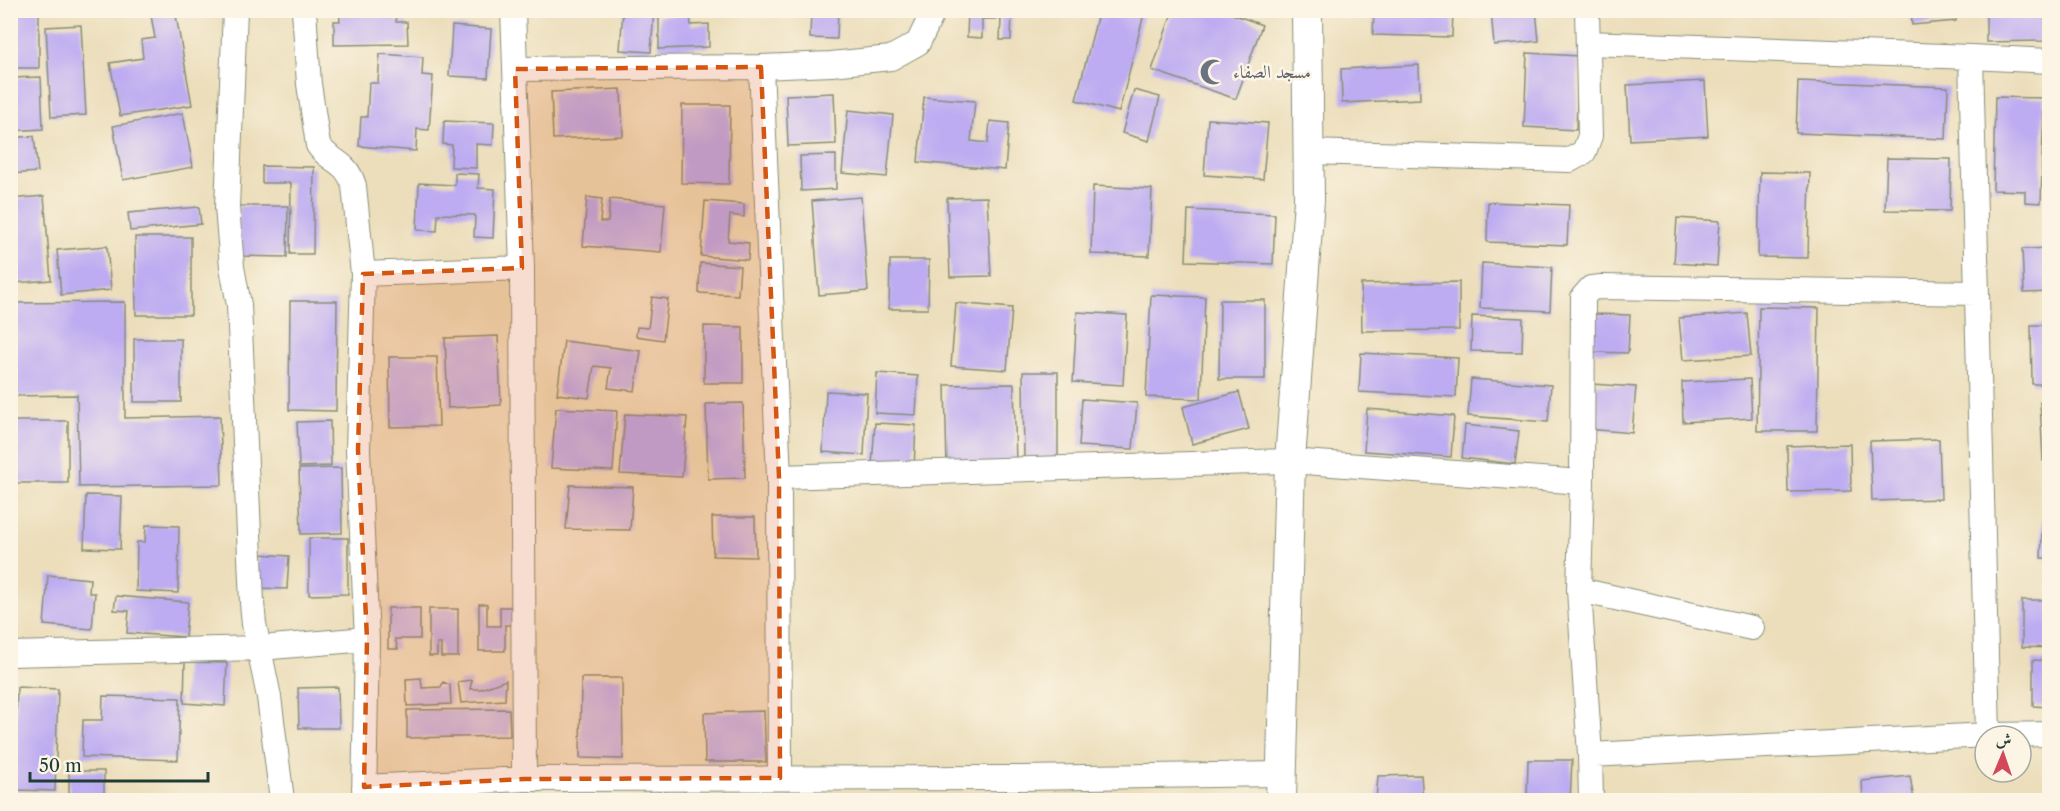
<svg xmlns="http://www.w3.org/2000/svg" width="2060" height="811" font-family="'Libre Caslon Text',Amiri,serif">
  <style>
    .building { fill: #bdacf1 }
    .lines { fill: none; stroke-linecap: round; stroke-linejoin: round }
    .minor-casing { stroke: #868e78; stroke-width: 26 }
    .tertiary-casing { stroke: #868e78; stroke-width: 32 }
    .minor { stroke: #fff; stroke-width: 24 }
    .tertiary { stroke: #fff; stroke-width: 30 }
    .marked { fill: #d45610; fill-opacity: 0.2; stroke: #d45610; stroke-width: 4.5; stroke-dasharray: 12 8; stroke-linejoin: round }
    .labels { text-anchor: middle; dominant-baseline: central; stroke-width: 5; stroke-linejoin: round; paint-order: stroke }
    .worship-label { font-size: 18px; fill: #5b616d; stroke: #fcf5e5; text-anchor: start }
  </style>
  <rect width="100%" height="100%" fill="#fcf5e5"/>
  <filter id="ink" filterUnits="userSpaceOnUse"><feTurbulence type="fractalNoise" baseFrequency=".0167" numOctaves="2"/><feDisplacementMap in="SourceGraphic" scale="12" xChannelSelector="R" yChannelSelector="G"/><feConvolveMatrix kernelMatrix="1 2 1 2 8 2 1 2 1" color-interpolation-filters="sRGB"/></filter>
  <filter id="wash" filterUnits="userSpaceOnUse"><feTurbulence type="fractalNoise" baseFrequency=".008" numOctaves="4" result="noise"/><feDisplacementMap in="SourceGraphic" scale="24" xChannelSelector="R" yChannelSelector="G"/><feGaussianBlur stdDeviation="1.35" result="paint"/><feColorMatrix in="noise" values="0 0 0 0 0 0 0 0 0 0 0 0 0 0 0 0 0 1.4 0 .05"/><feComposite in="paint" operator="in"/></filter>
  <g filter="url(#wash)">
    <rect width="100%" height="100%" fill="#ecdebb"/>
    <g id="blocks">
      <path class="building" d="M10 10H39V68H10Z
        M150 10H175L192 105 120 116 110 63 143 58 141 40 155 38Z
        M339 10H395L396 22H407L408 44 334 45V21H340Z
        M623 10H654L651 52 620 50Z
        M811 10H838L837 39 810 38Z
        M968 10H1012L1011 40H1000L1001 19H982V38L967 37Z
        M1099 10H1145L1119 112 1076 100Z
        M1173 10H1222L1262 25 1236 99 1152 70Z
        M1374 10H1453L1452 37 1373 35Z
        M1491 10H1536L1539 41 1494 45Z
        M1911 10H1955L1956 21 1912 25Z
        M1994 10H2032V13H2045L2046 41 1986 42V11Z
        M690 15 691 25 709 24V47L659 49V16Z
        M81 25 86 115 51 117 46 27Z
        M452 26 491 29 488 78 449 76Z
        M1527 53 1579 56 1576 130 1524 127Z
        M380 54 423 57 422 75 433 76 429 130 417 129 416 151 359 146 361 117H367L369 83H378Z
        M1419 65 1420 99 1342 103 1341 69Z
        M41 77 43 129 10 131V78Z
        M1705 81 1708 136 1630 140 1627 85Z
        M1798 81 1948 87 1946 139 1796 133Z
        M621 89 623 136 553 139 551 92Z
        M1134 90 1160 97 1149 141 1122 133Z
        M834 93 836 144 788 146 786 95Z
        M924 97 975 101 971 141 988 143 990 121 1009 123 1005 170 918 162Z
        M1995 97 2044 98 2041 203 2025 202V191L1993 190Z
        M682 105H730L729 184 681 183Z
        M848 110 893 115 887 177 842 173Z
        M183 113 193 167 123 180 113 126Z
        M1208 119 1268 123 1263 179 1204 175Z
        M444 121 494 123 493 145 476 144V168L451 167 452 145 443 144Z
        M2047 124H2050V164H2047Z
        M34 136 38 172 10 174V138Z
        M836 155V189L801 191 800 156Z
        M1887 158 1951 159 1950 211 1885 210Z
        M262 166 314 167 313 254H290L291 183H262Z
        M1760 172 1810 173 1808 258 1758 257Z
        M455 173 479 174 478 188 495 189 493 238 474 237 475 215 438 214 437 231 417 230 419 183 455 185Z
        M1093 186 1152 189 1149 256 1091 254Z
        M44 196 51 280 15 283 10 239V199Z
        M587 197 602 199 600 222H608L610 199 665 204 661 252 583 246Z
        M861 197 868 291 819 295 812 201Z
        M987 197 991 276 950 277 947 198Z
        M705 201 744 204V217L730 215 728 241 749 243 748 260 701 256Z
        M1488 202 1569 205 1567 245 1487 242Z
        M239 206H288L287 257 238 256Z
        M199 207 201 224 130 231 128 213Z
        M1188 210 1275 214 1273 264 1186 261Z
        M1677 218 1720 221 1717 266 1674 263Z
        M135 237H191V315H136Z
        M107 246 111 290 61 295 57 250Z
        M2050 248V292L2024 293 2022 249Z
        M890 260H929L928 309H889Z
        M700 263 740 266 738 295 699 293Z
        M1482 263 1552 267 1550 311 1480 308Z
        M1459 282V330L1362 331 1361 284Z
        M1151 295 1205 297 1201 399 1146 397Z
        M652 297 668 299 663 340 636 336 637 327 648 328Z
        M1220 300H1265V379H1219Z
        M290 301H337L336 411 289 410Z
        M125 302V418L220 416 222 485 79 487 77 395 10 396V303Z
        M956 303 1012 308 1007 370 951 366Z
        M1759 307 1819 308 1817 431H1757Z
        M1077 312 1127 315 1123 385 1073 382Z
        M1747 313 1751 356 1683 360 1679 318Z
        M1594 314 1630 315 1628 353 1593 352Z
        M1472 316 1523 318 1522 352 1471 351Z
        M2031 325H2050V384H2032Z
        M704 326 743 327V383H704Z
        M498 336 501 405 448 408 445 338Z
        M134 339H181V402H134Z
        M564 341 641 351 635 391 608 388 611 368 594 366 589 398 557 394Z
        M1361 353 1458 358 1456 397 1359 392Z
        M389 357H437L439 426 390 427Z
        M1023 372H1058V467H1024Z
        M877 373 918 376 916 415 875 413Z
        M1471 379 1551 385 1548 422 1468 416Z
        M1750 379 1752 418 1683 422 1682 382Z
        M1014 384 1016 465 947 467 945 385Z
        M1592 384 1636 387 1632 433 1588 429Z
        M826 391 867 393 864 455 823 452Z
        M1239 392 1249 429 1192 444 1183 407Z
        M1082 399 1137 403 1133 449 1079 446Z
        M2040 402H2050V461H2043Z
        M743 403 745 478 708 479 706 404Z
        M556 408 617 411 613 471 551 468Z
        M1367 409 1454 416 1451 457 1364 451Z
        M625 414 687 417 682 477 620 474Z
        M12 421H68V483H12Z
        M330 421 331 466 299 467 297 422Z
        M875 423 916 425 914 468 872 466Z
        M1465 425 1519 431 1515 464 1462 458Z
        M1939 439 1941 499 1872 501 1870 441Z
        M1850 444 1851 491 1788 492 1787 446Z
        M341 468 342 533 301 534 299 469Z
        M570 485 633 487 630 530 566 529Z
        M86 495 122 496 120 549 84 548Z
        M2043 512H2050V558H2041Z
        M712 517H755L756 557 713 556Z
        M146 525 179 526 178 593 136 591 137 542H145Z
        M309 538H348V594L309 595Z
        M258 554 289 556 287 589 256 588Z
        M48 575 90 579 89 593H95L92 629 44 625Z
        M116 596 188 602 185 637 127 633 129 611 114 610Z
        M2022 600H2050V648L2022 647Z
        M479 604H487V626H500V607H518L517 625H505V651H479Z
        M388 608H420V639H395L398 649H388Z
        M429 609H458V657H441V644H437V656H429Z
        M2033 660 2050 661V707L2033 706Z
        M185 662 227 663 225 706 184 703Z
        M421 678 422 688 441 687 443 682 450 685 451 704 407 706 406 679Z
        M581 678H622L623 759 580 758Z
        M472 680 470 689H481L506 680 505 700 461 703 458 682Z
        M17 687 58 689 55 791 14 790Z
        M338 687 339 728H299L298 688Z
        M103 696 180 698 178 760 82 757 83 720H102Z
        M509 709 510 736 407 738V710Z
        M764 711 766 762H705L704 713Z
        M1528 760H1572L1570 800H1527Z
        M69 771H104V800H69Z
        M1421 775 1423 800H1376L1378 776Z
        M1910 776 1914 800H1863L1862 781Z"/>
    </g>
  </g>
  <g filter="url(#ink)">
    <use href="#blocks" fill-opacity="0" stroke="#868e78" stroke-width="1.5"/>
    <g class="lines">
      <g class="minor-casing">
        <path id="minor" d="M235 10 227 207 232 267 239 305 252 603 254 624 269 697 282 800
          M304 10 309 84 318 145C330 163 346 159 354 186L363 274 358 450 367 639 364 800
          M1588 43 1971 57
          M2050 61 1971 57 1988 735 2050 734
          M761 67 779 477 780 778
          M515 69 761 67 831 64 891 58 918 43 934 10
          M1309 152 1570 160 1584 152 1590 136 1587 10
          M522 268 524 779
          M363 274 522 268 513 10
          M779 477 1290 461 1582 482 1579 590 1752 628
          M1582 482 1583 297 1591 288 1601 287 1977 293
          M1579 590 1590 755
          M10 654 260 648 367 639
          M364 787 524 779 1021 778 1283 774
          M1591 800 1590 755 1988 735"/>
      </g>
      <g class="tertiary-casing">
        <path id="tertiary" d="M1281 800 1290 461 1309 200 1307 10"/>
      </g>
      <use href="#minor" class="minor"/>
      <use href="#tertiary" class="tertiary"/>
    </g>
  </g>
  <path class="marked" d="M761 67 779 477 780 778 524 779 364 787 367 639 358 450 363 274 522 268 515 69Z"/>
  <defs>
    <g id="mosque-bare" transform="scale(2.07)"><path d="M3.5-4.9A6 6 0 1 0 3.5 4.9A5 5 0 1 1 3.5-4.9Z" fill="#6b7280" stroke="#fcf5e5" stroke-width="2.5" paint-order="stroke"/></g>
  </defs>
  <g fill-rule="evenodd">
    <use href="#mosque-bare" x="1213" y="72"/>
  </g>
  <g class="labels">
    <g class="worship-label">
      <text x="1233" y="72">مسجد الصفاء</text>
    </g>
  </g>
  <rect width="2060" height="811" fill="none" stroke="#fcf5e5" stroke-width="36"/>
  <g transform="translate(2003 754) rotate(2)"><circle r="28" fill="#fcf5e5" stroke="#a4ab9e" stroke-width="1.5"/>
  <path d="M0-4.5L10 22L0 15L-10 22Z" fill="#d1495b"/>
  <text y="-9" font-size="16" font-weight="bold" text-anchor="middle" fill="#1f3d34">ش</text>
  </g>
  <path d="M30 772v9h178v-9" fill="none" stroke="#1f3d34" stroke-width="3"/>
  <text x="39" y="772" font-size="18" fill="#1f3d34" stroke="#fcf5e5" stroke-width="4.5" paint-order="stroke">50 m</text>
</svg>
